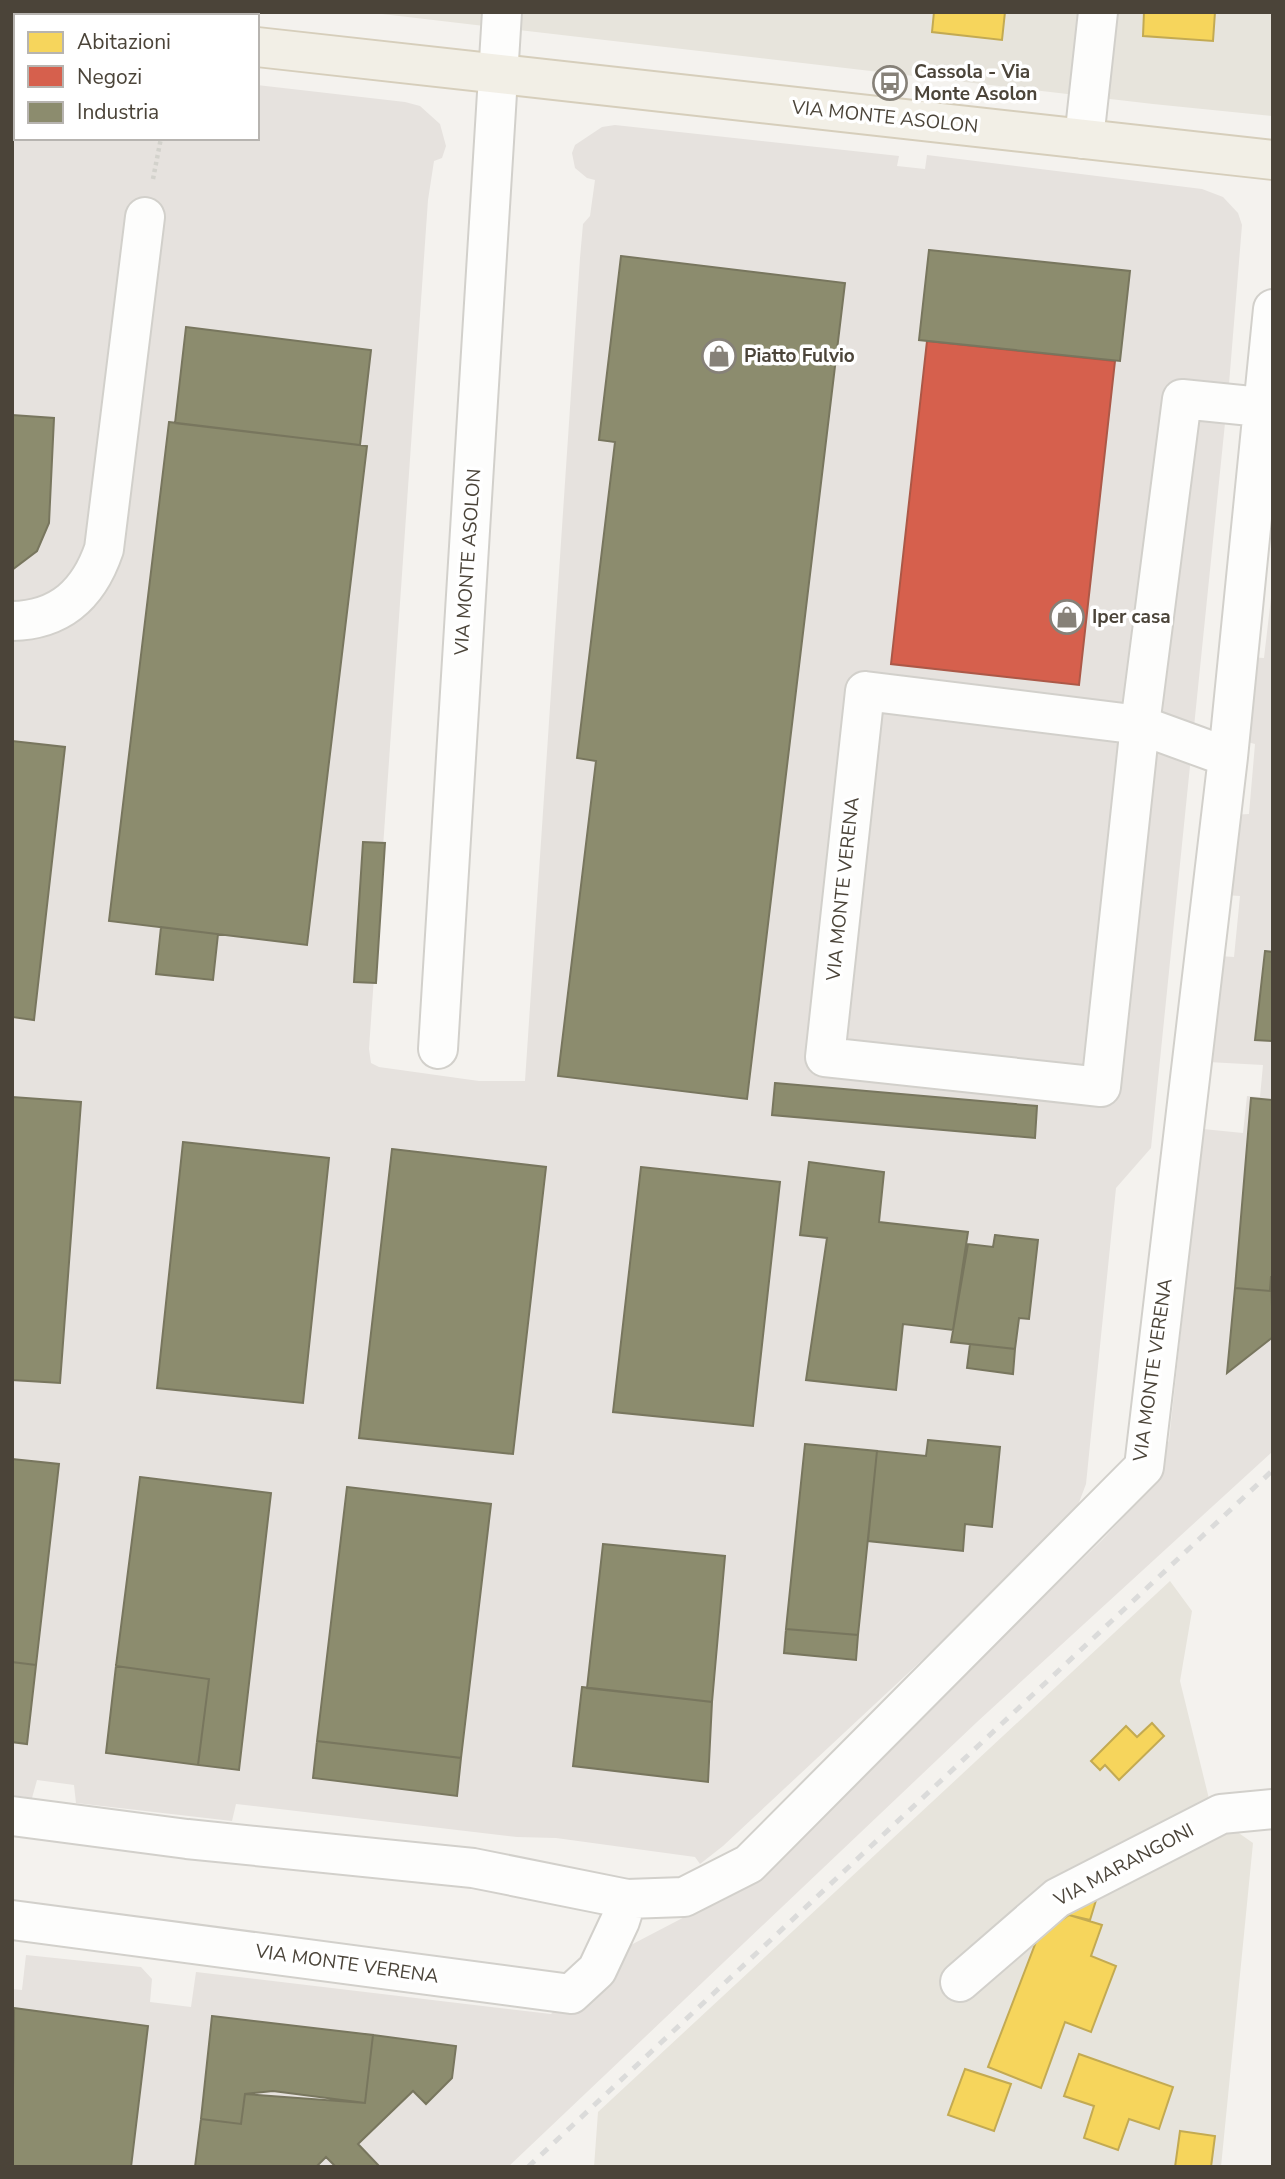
<svg xmlns="http://www.w3.org/2000/svg" width="1285" height="2179" font-family="'Nunito Sans',sans-serif">
  <style>
    .residential { fill: #e7e4dc }
    .industrial { fill: #e6e2de }
    .homes { fill: #f6d55c; stroke: #c3aa52; stroke-width: 2 }
    .shops { fill: #d6604d; stroke: #ac5847; stroke-width: 2 }
    .industry { fill: #8c8c6e; stroke: #78765e; stroke-width: 2 }
    .lines { fill: none; stroke-linecap: round; stroke-linejoin: round }
    .minor-casing { stroke: #d2d0cb; stroke-width: 42 }
    .major-casing { stroke: #d6cebb; stroke-width: 42 }
    .path { stroke: #d3d2cc; stroke-width: 4.5; stroke-dasharray: 3.5 3.5; stroke-linecap: butt }
    .minor { stroke: #fdfdfc; stroke-width: 38 }
    .major { stroke: #f2efe6; stroke-width: 38 }
    .rail { stroke: #dbdbda; stroke-width: 5; stroke-dasharray: 9 9; stroke-linecap: butt }
    .labels { text-anchor: middle; dominant-baseline: central; stroke-width: 7; stroke-linejoin: round; paint-order: stroke }
    .poi-label { font-size: 19px; font-weight: bold; fill: #4b4439; stroke: #fff; text-anchor: start }
    .street-label { font-size: 19px; fill: #4b4439; stroke: #fff }
  </style>
  <rect width="100%" height="100%" fill="#f4f2ee"/>
  <path class="residential" d="M365 12H1273V116L1153 104Z
    M1170 1581 1192 1611 1180 1681 1213 1815 1253 1843 1221 2167H594L598 2112Z"/>
  <path class="industrial" d="M12 48 16 49V138H257V85L405 102 420 106 440 124 446 146 442 158 434 161 428 200 369 1049 371 1063 379 1067 479 1081H525L580 258 583 224 590 216 595 180 587 178 575 168 572 153 575 145 602 127 615 125 899 156 897 166 925 169 927 155 1202 189 1223 197 1238 213 1242 225 1229 384 1151 1148 1116 1188 1086 1484 1075 1513 1057 1534 723 1846 700 1864 695 1857 556 1838 517 1837 236 1804 232 1821 76 1803 74 1785 37 1780 32 1798 12 1795Z
    M1273 581V1451L977 1722 508 2167H12V1989L22 1990 26 1955 141 1967 152 1979 150 2002 191 2007 196 1972 551 2014 604 1959 696 1911 945 1694 1103 1539 1146 1493 1156 1477 1169 1440 1203 1129 1243 1133 1247 1096 1260 1097 1263 1065 1208 1062 1219 956 1234 957 1240 896 1224 895 1231 815 1249 814 1255 744 1239 740 1248 657 1264 658Z"/>
  <path class="homes" d="M934 12H1005L1002 40 932 32Z
    M1144 12H1215L1213 41 1143 36Z
    M1152 1723 1164 1736 1119 1780 1105 1765 1100 1770 1091 1761 1126 1726 1137 1737Z
    M1100 1887 1090 1920 1069 1915 1046 1931Z
    M1069 1915 1102 1925 1091 1956 1116 1966 1091 2032 1065 2022 1041 2088 988 2067 1039 1934Z
    M1079 2054 1173 2087 1159 2129 1129 2119 1118 2150 1084 2138 1094 2106 1064 2096Z
    M965 2069 1011 2084 994 2131 948 2115Z
    M1180 2131 1215 2136 1211 2167H1175Z"/>
  <path class="shops" d="M927 341 1115 361 1079 685 891 664Z"/>
  <path class="industry" d="M929 250 1130 271 1120 361 919 340Z
    M621 256 845 283 747 1099 558 1076 596 761 577 758 615 442 599 440Z
    M186 327 371 350 360 445 175 423Z
    M12 415 54 418 49 523 37 551 12 570Z
    M169 422 367 446 307 945 109 921Z
    M12 741 65 747 34 1020 12 1017Z
    M363 842 385 843 376 983 354 982Z
    M161 927 218 934 213 980 156 974Z
    M1265 951 1273 952V1041L1255 1040Z
    M775 1083 1037 1106 1035 1138 772 1115Z
    M12 1097 81 1102 60 1383 12 1380Z
    M1251 1098 1273 1100V1276L1270 1291 1235 1288Z
    M183 1142 329 1158 303 1403 157 1388Z
    M392 1149 546 1167 513 1454 359 1438Z
    M809 1162 884 1172 879 1222 968 1232 953 1330 903 1324 896 1390 806 1380 827 1238 800 1235Z
    M641 1167 780 1182 753 1426 613 1412Z
    M995 1235 1038 1240 1029 1319 1019 1318 1015 1349 951 1342 968 1244 993 1247Z
    M1271 1276 1273 1337 1227 1373 1235 1288 1270 1291Z
    M970 1344 1015 1349 1013 1374 967 1368Z
    M928 1440 1000 1447 992 1527 965 1524 963 1551 868 1541 877 1451 926 1456Z
    M805 1444 877 1451 858 1635 786 1629Z
    M12 1459 59 1464 36 1665 12 1662Z
    M140 1477 271 1493 239 1770 198 1765 209 1679 116 1666Z
    M347 1487 491 1504 461 1758 317 1741Z
    M603 1544 725 1556 712 1702 587 1688Z
    M786 1629 858 1635 856 1660 784 1653Z
    M12 1662 36 1665 27 1744 12 1742Z
    M116 1666 209 1679 198 1765 106 1753Z
    M582 1687 712 1702 708 1782 573 1766Z
    M317 1741 461 1758 457 1796 313 1778Z
    M14 2008 148 2026 131 2167H12Z
    M212 2016 373 2035 365 2103 273 2091 245 2094 241 2124 201 2119Z
    M373 2035 456 2046 452 2078 426 2104 413 2091 358 2144 380 2167H336L326 2157 316 2167H195L201 2119 241 2124 245 2094 365 2103Z"/>
  <g class="lines">
    <g class="minor-casing">
      <path id="minor" d="M1084 139 1098 12
        M12 621C61 620 89 593 104 549L145 217
        M865 691 1140 725 1101 1087 825 1057Z
        M1228 757 1140 725 1182 399 1261 407
        M438 1049 502 12
        M12 1816 187 1839 473 1868 627 1899 684 1897 749 1864 1144 1467 1228 757 1273 309
        M12 1920 571 1994 597 1970 620 1921 627 1899
        M960 1982 1057 1898 1221 1814 1273 1809"/>
    </g>
    <g class="major-casing">
      <path id="major" d="M12 19 16 20
        M257 47 1273 160"/>
    </g>
    <path class="path" d="M153 179 161 138"/>
    <use href="#minor" class="minor"/>
    <use href="#major" class="major"/>
    <path class="rail" d="M528 2167 1273 1470"/>
  </g>
  <defs>
    <g id="bus-ring" transform="scale(1.75)"><circle r="9.5" fill="#fff" stroke="#868178" stroke-width="1.5"/><path d="M-5-6H5V4H4V6H2V4H-2V6H-4V4H-5ZM-3.5-4V0h7V-4ZM-3.5 1.2v1.5H-2V1.2ZM2 1.2v1.5H3.5V1.2Z" fill="#868178"/></g>
    <g id="shop-ring" transform="scale(1.75)"><circle r="9.5" fill="#fff" stroke="#868178" stroke-width="1.5"/><path d="M-5-2.5h2.3a2.7 3.5 0 0 1 5.4 0H5L5.5 6h-11ZM-1.5-2.5h3a1.5 2.3 0 0 0-3 0Z" fill="#868178"/></g>
  </defs>
  <g fill-rule="evenodd">
    <use href="#bus-ring" x="890" y="83"/>
    <use href="#shop-ring" x="719" y="356"/>
    <use href="#shop-ring" x="1067" y="617"/>
  </g>
  <g class="labels">
    <g class="poi-label">
      <text x="914" y="72">Cassola - Via<tspan x="914" dy="22">Monte Asolon</tspan></text>
      <text x="744" y="356">Piatto Fulvio</text>
      <text x="1092" y="617">Iper casa</text>
    </g>
    <g class="street-label">
      <text transform="translate(885 117) rotate(6)">VIA MONTE ASOLON</text>
      <text transform="translate(468 562) rotate(-86)">VIA MONTE ASOLON</text>
      <text transform="translate(843 889) rotate(-84)">VIA MONTE VERENA</text>
      <text transform="translate(1153 1370) rotate(-82)">VIA MONTE VERENA</text>
      <text transform="translate(1124 1865) rotate(-28)">VIA MARANGONI</text>
      <text transform="translate(347 1964) rotate(8)">VIA MONTE VERENA</text>
    </g>
  </g>
  <rect width="1285" height="2179" fill="none" stroke="#4b4439" stroke-width="28"/>
  <rect x="14" y="14" width="245" height="126" fill="#ffffff" stroke="#b7b4b0" stroke-width="2"/>
  <rect x="28" y="32" width="35" height="21" fill="#f6d55c" stroke="#b7b4b0" stroke-width="2"/>
  <text x="77" y="49" font-size="21" fill="#4b4439">Abitazioni</text>
  <rect x="28" y="66" width="35" height="21" fill="#d6604d" stroke="#b7b4b0" stroke-width="2"/>
  <text x="77" y="84" font-size="21" fill="#4b4439">Negozi</text>
  <rect x="28" y="102" width="35" height="21" fill="#8c8c6e" stroke="#b7b4b0" stroke-width="2"/>
  <text x="77" y="119" font-size="21" fill="#4b4439">Industria</text>
</svg>
